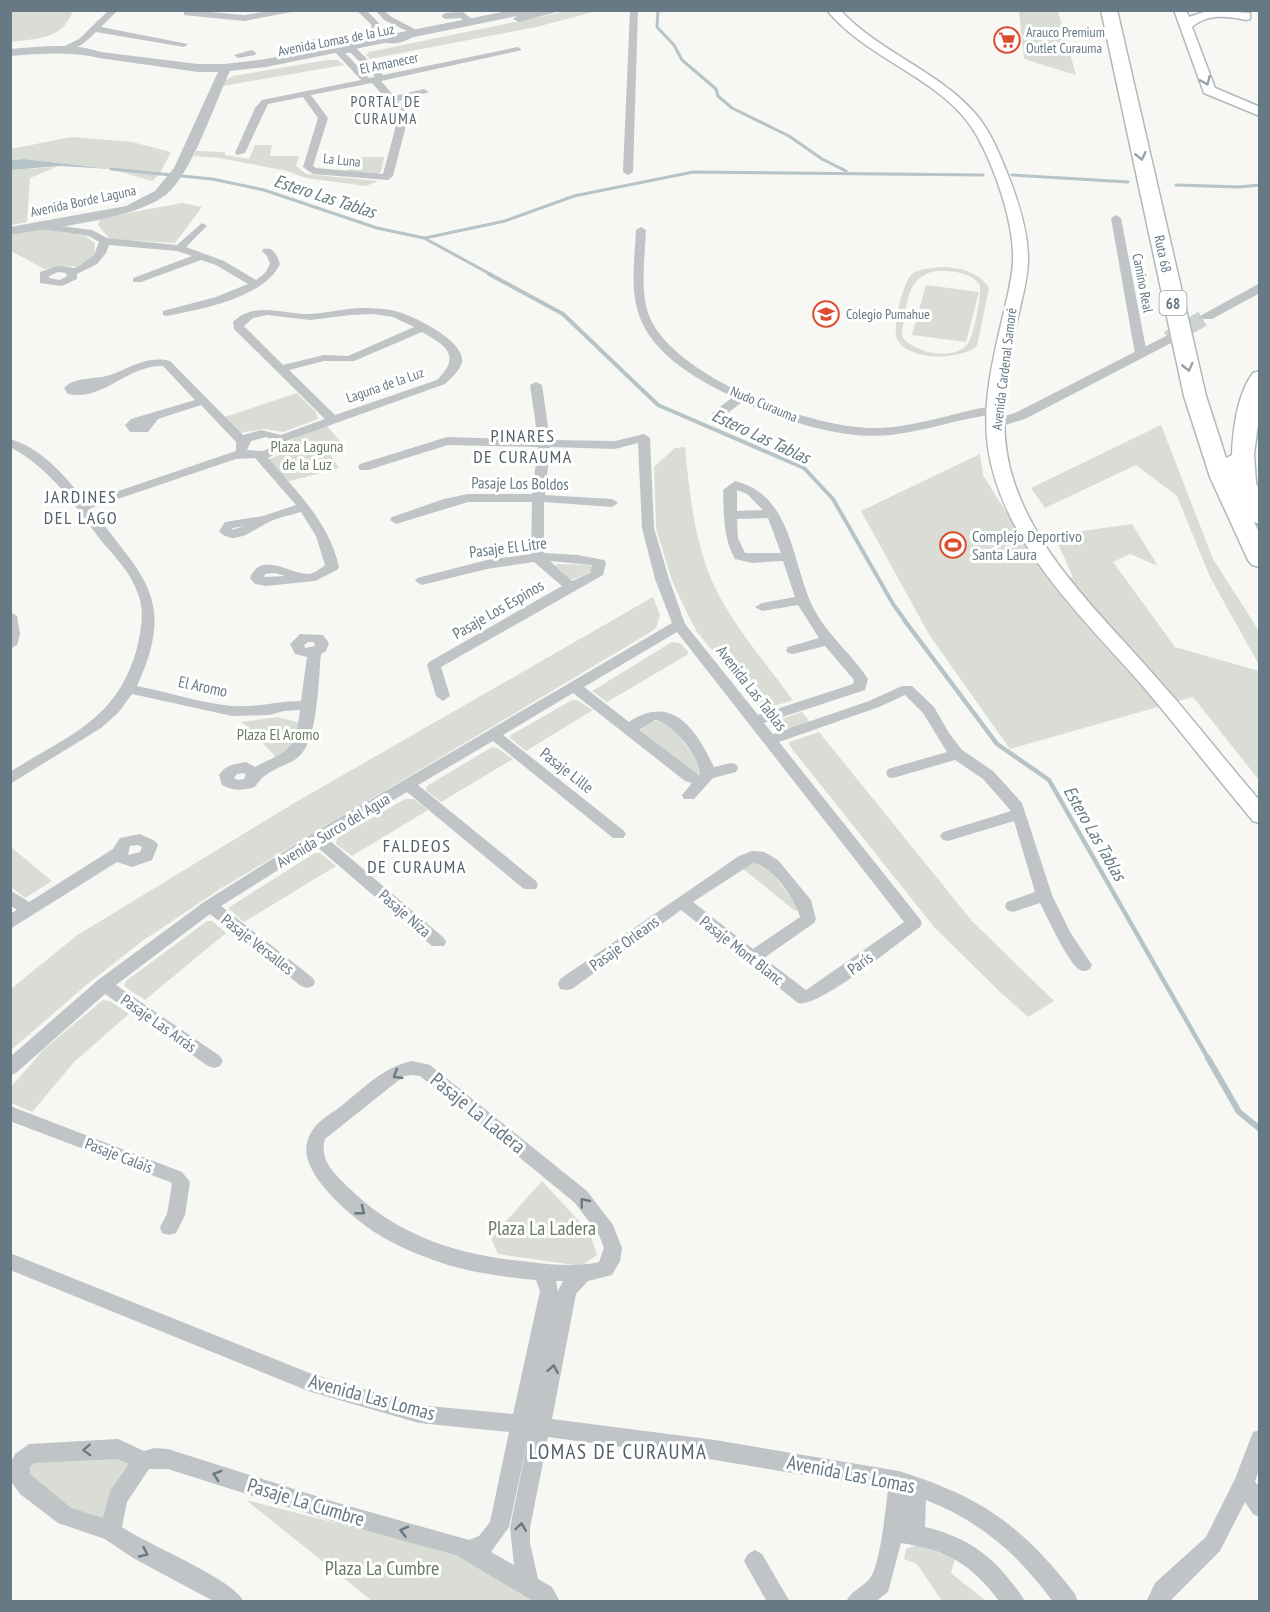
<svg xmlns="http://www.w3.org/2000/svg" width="1270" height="1612" font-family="'PT Sans Narrow',sans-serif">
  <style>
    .green { fill: #d9ddd5; fill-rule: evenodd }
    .water { fill: #b7c4c7 }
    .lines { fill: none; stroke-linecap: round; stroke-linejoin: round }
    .stream-far3 { stroke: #b7c4c7; stroke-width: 3 }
    .stream-far2 { stroke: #b7c4c7; stroke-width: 4 }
    .stream-far1 { stroke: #b7c4c7; stroke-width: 4.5 }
    .stream { stroke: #b7c4c7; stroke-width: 6 }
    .tertiary-tunnel { stroke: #ccd1d2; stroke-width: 16; stroke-dasharray: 16 8; stroke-linecap: butt }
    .secondary-casing { stroke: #b2b8bc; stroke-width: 3 }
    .motorway-casing { stroke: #b3b7ba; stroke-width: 3 }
    .minor { fill: #c0c4c7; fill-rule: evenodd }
    .tertiary { fill: #c0c4c7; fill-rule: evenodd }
    .secondary { fill: #fff; fill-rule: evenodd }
    .motorway { fill: #fff; fill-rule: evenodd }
    .oneway { stroke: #95a1a9 }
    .oneway2 { stroke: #677984 }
    .labels { text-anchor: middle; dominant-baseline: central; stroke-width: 6; stroke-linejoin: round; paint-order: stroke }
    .far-poi-label { font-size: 14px; fill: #677984; stroke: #fff; text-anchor: start }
    .far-street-label { font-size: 14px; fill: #677984; stroke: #fff }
    .far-neighbourhood-label { font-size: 15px; letter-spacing: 1.5px; fill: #546169; stroke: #fff }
    .shield { fill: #fff; stroke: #95a1a9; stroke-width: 1.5 }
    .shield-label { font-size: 15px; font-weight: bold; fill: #677984 }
    .park-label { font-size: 16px; fill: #6b7b65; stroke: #fff }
    .street-label { font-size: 16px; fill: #677984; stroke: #fff }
    .poi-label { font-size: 16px; fill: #677984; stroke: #fff; text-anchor: start }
    .water-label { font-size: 18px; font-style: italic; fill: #637a7f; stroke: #fff }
    .neighbourhood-label { font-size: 18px; letter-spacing: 1.5px; fill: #546169; stroke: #fff }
    .near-street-label { font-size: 20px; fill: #677984; stroke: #fff }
    .near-park-label { font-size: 20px; fill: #6b7b65; stroke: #fff }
    .near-neighbourhood-label { font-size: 21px; letter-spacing: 1.5px; fill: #546169; stroke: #fff }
  </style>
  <rect width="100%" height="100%" fill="#f7f7f4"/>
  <path class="green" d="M11 10H73V11C62 40 38 38 11 42Z
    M568 11H597L536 27 370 59 366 55 369 52Z
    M1019 11H1058L1076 75 1024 59Z
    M328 60H338L344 65 223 86 226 80 233 76Z
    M71 137 132 142 171 152 159 175 152 181 111 169 24 159 11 160V149Z
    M255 145H272L270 156H299L296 166 306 174 378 181 366 186 306 178 287 171 220 158 194 156 196 151 225 152V155L249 159Z
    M352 157H384L381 172 377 174 348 171Z
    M56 167 30 178 27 222 11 225V170Z
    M182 203 202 207 175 243 110 239 98 225 100 220 106 217Z
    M40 228 85 236 95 243 94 255 78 266 44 269 11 251V235Z
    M944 267C961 268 979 272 989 288L977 346C961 360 909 362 897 339 892 329 903 281 912 274 921 268 934 268 944 267ZM936 271C952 271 971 271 980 286 981 297 974 337 967 345 951 361 916 353 903 338L902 331C908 304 905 277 936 271Z
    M926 285 979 292 966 342 912 335Z
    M297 393 315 411 318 419 283 432 264 429 239 433 225 417Z
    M1161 425 1213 559 1259 631V665L1210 577 1177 496 1136 465 1045 508 1031 488Z
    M327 426 345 447 328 451 339 468 286 482 267 460 282 454 289 441 305 433Z
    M685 447C690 498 695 552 721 599 739 632 770 669 793 700L768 708H760L697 632 686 611 671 578 656 528 654 467 675 448Z
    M980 454 983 475 1047 578 1073 577 1054 535 1132 524 1158 566 1130 554 1113 562 1175 647 1259 671V780L1193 697 1010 749 930 636 861 511Z
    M557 564 590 565 592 567 589 573 571 580 556 566Z
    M653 597 660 615 656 628 649 633 220 889 141 942 85 986 11 1050V989L76 936 296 802Z
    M672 642 680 643 688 652 687 655 607 702 592 691Z
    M572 700H577L593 710 526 751 510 738 511 735Z
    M802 712 810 722 783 731 775 721Z
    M278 717 301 723C299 739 290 749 276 757L242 722Z
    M662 720 672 727 703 768 702 771 697 774 639 731 653 721Z
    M819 732 972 921 1054 1001 1028 1017 997 989 934 927 789 745V742Z
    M492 747 497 748 513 759 441 802 426 790 427 786Z
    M405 799H414L428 810 352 856 336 844 337 838Z
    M11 847 52 881 25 898 11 887Z
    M315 853H320L336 866 244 922 228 908Z
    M754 862 765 864 800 909 795 911 742 868Z
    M207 921H212L226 933 145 1000 124 986 126 981Z
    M103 1000 110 1001 129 1014 74 1062 32 1112 11 1103V1087L44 1049Z
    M542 1181 590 1233 597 1255 581 1266 498 1254 491 1238Z
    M116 1455 136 1463 111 1494 104 1521C72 1510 36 1500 26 1465L30 1460Z
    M246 1500 457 1554 505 1578 534 1601H372Z
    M917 1545 955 1558 951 1573 986 1601H942L917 1564 904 1559 906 1549Z"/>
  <path class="water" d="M24 159 111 169 60 166 11 170V160Z"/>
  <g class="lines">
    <path class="stream-far3" d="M658 10 657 27 674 45 682 60 716 89 718 96 732 108 789 136 822 159 846 171
      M111 169 212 179 264 190 377 228 424 238 492 275
      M1012 175 1128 182
      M1176 185 1239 187 1260 185
      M425 238 505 221 574 196 693 172 983 175"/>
    <path class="stream-far2" d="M489 274 563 314 658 405 804 468 833 499 893 604 906 622"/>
    <path class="stream-far1" d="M905 621 997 744 1049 780 1209 1060"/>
    <path class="stream" d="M1208 1058 1239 1112 1260 1129"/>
    <path class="tertiary-tunnel" d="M1168 339 1207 316"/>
    <g class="secondary-casing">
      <path id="secondary" d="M827 10H840C879 52 936 70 974 112 990 130 999 153 1008 175 1018 201 1028 231 1028 259 1028 280 1021 301 1017 321 1006 374 996 429 1014 482 1040 561 1108 621 1161 683 1195 721 1226 762 1260 801V823L1253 821C1217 778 1183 734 1147 691 1086 620 1002 545 988 447 982 403 993 358 1003 316 1007 298 1012 280 1013 262 1015 225 995 168 977 136 946 79 868 61 827 10Z
        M1174 10H1186L1189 17 1210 10 1250 13V19L1246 20C1228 16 1207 13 1192 27L1215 88 1260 107V116L1204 93Z"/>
    </g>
    <g class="motorway-casing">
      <path id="motorway" d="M1101 10H1117L1206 396 1226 458 1232 455C1233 429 1237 395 1253 373L1260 371V410L1254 454 1256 483 1260 491V524L1254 522 1260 534V567L1252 565 1248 560 1210 477 1184 396Z"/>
    </g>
    <path class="minor" d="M109 10H118L101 27 188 44 184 47 96 32C87 41 76 51 63 51V47L79 39Z
      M188 10 244 15 277 10H302L244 21 184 15V11Z
      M356 10H366L379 23 380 33C391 42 398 38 409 32L384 20 375 10H384L390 16 420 32C406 43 388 49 373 36L371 24Z
      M630 10H638L633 172 628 175 623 172Z
      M463 12 473 20V24H467L461 18 445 19 441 16 445 13Z
      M310 39H316L325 52 324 54H318L309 41Z
      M337 46 357 49 383 75 518 47 522 50 381 81 394 96 424 89 429 92 398 101 409 114 393 176 388 180 313 174 303 167 318 118 303 97 268 104 245 153 237 155 235 153 255 108 262 100 361 80 334 51 333 49ZM345 53H351L375 77 369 78ZM372 83 399 114 383 174 316 168 313 166 328 118 311 95Z
      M252 50 256 53 255 55 238 58 234 55Z
      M1116 215 1121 218 1147 354 1141 357 1135 354 1111 218Z
      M39 223 92 230 107 238 177 245 202 223 207 226 186 247 224 261 256 280 265 273 270 264 267 256 262 251 263 249C274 246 277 256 280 264 264 298 201 309 167 316L163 315V311L216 297 248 284 216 265 201 260 141 282H133V278L192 256 177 251 109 245 106 253 97 264 77 274V279L62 286 40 283V272L57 266 74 268 80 265 94 255 99 242 89 236 35 228 34 226ZM58 272 66 273 67 276 60 280 49 278V276Z
      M641 227 646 230C645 260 638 297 653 324 685 381 815 430 878 428 913 427 947 415 981 408L996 406 1002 410 996 414C960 418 927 431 891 435 842 440 787 421 742 402L720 419H712V413L733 397C694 378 645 351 636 304 631 280 635 254 636 230Z
      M358 308C371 308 383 308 395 311 412 315 466 341 462 362 460 371 451 378 445 384L286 441 284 449 268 458C297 492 329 522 339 567L337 570 315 581 266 586 255 584 250 578C261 551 288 573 307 574 314 574 320 569 325 565L316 536 301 512C291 515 279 517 269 522 254 529 234 548 219 531L225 522 263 516 296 505 255 458 236 459 91 508C141 576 178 597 137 686 168 692 201 703 232 706 256 708 278 701 301 701L307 657 295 654 290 644 300 634 323 635 329 643 326 651 321 654C318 680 319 744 296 759 281 768 264 771 255 787 241 791 235 791 222 785L219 775C225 765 235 764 246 762L255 767C291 749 295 751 300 710L284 711 270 715 232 716 132 694 118 713 101 728 10 784V772C68 735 117 721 137 648 141 631 145 611 138 594 131 572 113 555 99 538 73 503 50 468 10 447V439C42 448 66 477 86 502L236 451V442L201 405 158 419 148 432H130L125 425 131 419 195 400 163 366C129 364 102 402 68 394L64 388C75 376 96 380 110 375 131 368 146 355 170 361L243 435 261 430 281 435 325 419 234 329 233 322C256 300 284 315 311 314 327 313 342 309 358 308ZM373 314 393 317 414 327 348 356 324 355 283 365 244 326 253 318 267 315 310 320 351 315ZM422 332C446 346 462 355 437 380L335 415 289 370 324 361H354ZM266 437 274 441V445L264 451 247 450 251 441ZM244 526 232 530 233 528ZM275 573 285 576 264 577 265 574ZM308 642H314L315 646 305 648 304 645ZM243 773 246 775 244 779 238 780 234 778 237 774Z
      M536 382 542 385 550 440 615 441 644 434 650 438 654 528 669 579 685 624 758 715 853 684 854 680 825 646 793 654 788 653 786 650 788 647 819 638 798 605 762 611 755 607 762 603 795 597 783 561 752 563 735 559C723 538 724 514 723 490L735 481C795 496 791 567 815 611 829 637 852 654 868 679L865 690 764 723 773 734 869 701 902 686H912L934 707 949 733 962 750 993 771 1022 803 1052 895 1070 932 1092 965 1090 969C1086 971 1084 972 1080 970 1069 965 1046 915 1040 903L1013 912 1007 910 1005 906 1007 902 1035 892 1014 821 948 841 943 840 940 836 943 832 1011 811 983 779 955 760 893 778 888 777 886 773 888 769 947 752 923 713 905 695 879 707 779 742 920 919 922 923 920 927C899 942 818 1009 798 1003L751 965 745 963 743 959 681 910 572 989 566 990 560 989 558 984 560 979 739 856 752 851 764 852 778 860 811 900 816 919 814 923 764 958 806 990 904 922 677 632 584 687 629 722C673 693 696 730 714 767L731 763 736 764 738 768 736 772 713 778 694 799H684L682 795 692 783 685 781 573 693 503 735 623 830 626 834 623 838H613L493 741 418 785 536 881 538 885 536 889H524L407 792 328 839 444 938 446 942 444 946H432L316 846 221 906 313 978 315 982 313 986 307 988 301 986 210 914 116 985 220 1056 223 1061 220 1066 214 1068 208 1066 105 994 16 1073 10 1075V1057L98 980 204 902 312 834 672 623 655 579 642 528 638 443 615 449 550 447 545 495 612 499 618 503 612 507 544 502V553L578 555 604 560 606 563 603 575 441 667 450 696 443 701 436 696 427 665 429 662 562 586 534 562 487 569 422 585 415 581 417 578 487 560 531 554 532 502H468L396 524 390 520 392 517 444 499 468 494H532L538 447 448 445 368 470H360L358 467 360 464 447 437 538 440 530 385ZM737 490 747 494 763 510 737 511ZM768 518 781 553H745L738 538 737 519ZM550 561 592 565 590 573 572 581ZM655 720C670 720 704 761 699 775L639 730ZM753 863C771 864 796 900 800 917L753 949 693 902Z
      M10 612 17 616 20 634 17 645 10 649Z
      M140 834 155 841 158 845 152 860 132 867 117 862 10 929V914L17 910 10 905V890L29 902 113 849 120 838ZM138 845 142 847 140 852 128 855 130 846Z
      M412 1061 430 1065 587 1191 613 1225 622 1248 620 1261 612 1275 588 1281 576 1294 552 1419 715 1440 899 1471C981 1497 1022 1525 1075 1594L1078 1602H1053C1019 1555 980 1521 926 1500L925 1527C959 1535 986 1550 1008 1578 1014 1586 1021 1593 1025 1602H1000C970 1563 949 1551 901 1543L888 1592 875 1602H846C851 1590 863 1588 870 1578 880 1566 886 1507 888 1489L715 1460 548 1437 530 1528V1543L538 1579 552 1587 560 1602H535L456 1555 338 1523 168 1469H149L127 1502 122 1527C148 1545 234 1579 244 1602H215L133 1558 105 1539 58 1523 20 1494 10 1480V1465L15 1454 29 1444 118 1439 144 1451 154 1448 168 1449 338 1503 469 1540 479 1536 490 1522 509 1432 419 1423 311 1392 10 1270V1253L312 1374 419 1405 513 1414 540 1291 536 1280C505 1277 472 1273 442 1263 419 1255 396 1246 376 1233 353 1218 299 1174 307 1143 311 1125 326 1117 340 1107 362 1090 384 1066 412 1061ZM412 1075 420 1076 575 1203 599 1235 604 1248 599 1262C576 1267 554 1265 530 1262 461 1256 397 1237 347 1186 334 1173 319 1160 325 1139L404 1076ZM556 1281H563L558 1291ZM529 1434 510 1528 514 1565 491 1552 509 1527ZM117 1459 129 1464 110 1491 103 1518 71 1508 30 1474V1467L34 1463Z
      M10 1106 182 1172 190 1182 185 1215 176 1233 169 1235 162 1233 160 1227 167 1214 172 1184 170 1182 10 1121Z
      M1260 1430V1468L1255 1481 1260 1488V1517L1253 1514 1245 1502 1220 1551 1169 1602H1146L1155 1583 1206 1537 1235 1479 1253 1432Z
      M755 1550 762 1554 790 1602H767L744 1561 748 1554Z"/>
    <path class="tertiary" d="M512 10H564L519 22 513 19 517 16 266 67 230 71C215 103 194 166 171 190 144 219 52 227 10 235V227L126 206 155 191 174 168 218 72H198L99 58C70 51 40 54 10 56V49C40 47 72 42 101 52L198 64H225L266 59Z
      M1260 283V293L1212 319H1202L1200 316Z
      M1168 335 1175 339 1173 342 1025 419 995 428 987 423 990 420 1015 413Z"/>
    <use href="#secondary" class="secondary"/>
    <use href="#motorway" class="motorway"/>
  </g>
  <defs><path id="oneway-chevron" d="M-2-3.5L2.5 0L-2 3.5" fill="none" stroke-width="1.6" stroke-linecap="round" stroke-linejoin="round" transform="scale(1.5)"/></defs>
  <g class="oneway">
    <use href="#oneway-chevron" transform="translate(1206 81) rotate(67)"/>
    <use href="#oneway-chevron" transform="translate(1141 156) rotate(78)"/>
    <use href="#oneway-chevron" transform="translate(1188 367) rotate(77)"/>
  </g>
  <g class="oneway2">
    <use href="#oneway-chevron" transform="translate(397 1075) rotate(149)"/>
    <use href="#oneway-chevron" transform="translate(584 1202) rotate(-129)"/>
    <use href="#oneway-chevron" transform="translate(361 1211) rotate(38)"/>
    <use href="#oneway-chevron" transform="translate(553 1369) rotate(-80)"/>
    <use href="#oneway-chevron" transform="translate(87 1450) rotate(178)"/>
    <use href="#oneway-chevron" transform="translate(217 1475) rotate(-162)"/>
    <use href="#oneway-chevron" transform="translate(521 1527) rotate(-82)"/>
    <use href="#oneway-chevron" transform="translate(404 1531) rotate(-165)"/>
    <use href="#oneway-chevron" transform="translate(144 1553) rotate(25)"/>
  </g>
  <defs>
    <g id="supermarket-ring" transform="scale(1.35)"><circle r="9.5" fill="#fff" stroke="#dc4c2e" stroke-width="1.5"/><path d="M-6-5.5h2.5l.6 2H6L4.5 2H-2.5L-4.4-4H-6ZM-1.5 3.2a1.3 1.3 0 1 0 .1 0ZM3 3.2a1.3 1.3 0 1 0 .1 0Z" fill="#dc4c2e"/></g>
    <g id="school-ring" transform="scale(1.35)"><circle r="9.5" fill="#fff" stroke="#dc4c2e" stroke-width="1.5"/><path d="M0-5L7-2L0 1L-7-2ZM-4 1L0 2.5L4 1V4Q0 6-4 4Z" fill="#dc4c2e"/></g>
    <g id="stadium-ring" transform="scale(1.35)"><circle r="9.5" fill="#fff" stroke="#dc4c2e" stroke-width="1.5"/><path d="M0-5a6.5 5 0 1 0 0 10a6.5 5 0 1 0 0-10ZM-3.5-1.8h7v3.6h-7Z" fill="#dc4c2e"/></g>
  </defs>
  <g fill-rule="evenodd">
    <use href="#supermarket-ring" x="1007" y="40"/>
    <use href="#school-ring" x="826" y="314"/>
    <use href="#stadium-ring" x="953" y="545"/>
  </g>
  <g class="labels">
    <g class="far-poi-label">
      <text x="1026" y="32">Arauco Premium<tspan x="1026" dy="16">Outlet Curauma</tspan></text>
      <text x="846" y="314">Colegio Pumahue</text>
    </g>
    <g class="far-street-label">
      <text transform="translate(336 40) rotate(-11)">Avenida Lomas de la Luz</text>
      <text transform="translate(389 63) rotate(-12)">El Amanecer</text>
      <text transform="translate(342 160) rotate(6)">La Luna</text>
      <text transform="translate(83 201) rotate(-12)">Avenida Borde Laguna</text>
      <text transform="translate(1163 254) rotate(78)">Ruta 68</text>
      <text transform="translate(1143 283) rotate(79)">Camino Real</text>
      <text transform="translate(1004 369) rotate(-83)">Avenida Cardenal Samoré</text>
      <text transform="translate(385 385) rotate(-19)">Laguna de la Luz</text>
      <text transform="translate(764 404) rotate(23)">Nudo Curauma</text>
    </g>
    <g class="far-neighbourhood-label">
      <text x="386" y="101">PORTAL DE<tspan x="386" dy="17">CURAUMA</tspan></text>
    </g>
    <rect class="shield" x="1159.5" y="291" width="27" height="24" rx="4.5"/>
    <g class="shield-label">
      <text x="1173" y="303">68</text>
    </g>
    <g class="park-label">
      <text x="307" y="446">Plaza Laguna<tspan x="307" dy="18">de la Luz</tspan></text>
      <text x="278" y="734">Plaza El Aromo</text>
    </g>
    <g class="street-label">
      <text transform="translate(520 483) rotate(1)">Pasaje Los Boldos</text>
      <text transform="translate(508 547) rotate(-7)">Pasaje El Litre</text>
      <text transform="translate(498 609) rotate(-30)">Pasaje Los Espinos</text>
      <text transform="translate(203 686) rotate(12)">El Aromo</text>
      <text transform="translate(752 688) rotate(52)">Avenida Las Tablas</text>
      <text transform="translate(567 770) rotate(38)">Pasaje Lille</text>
      <text transform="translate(333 830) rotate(-31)">Avenida Surco del Agua</text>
      <text transform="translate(405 913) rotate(41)">Pasaje Niza</text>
      <text transform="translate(624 943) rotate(-36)">Pasaje Orleans</text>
      <text transform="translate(258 944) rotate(38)">Pasaje Versalles</text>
      <text transform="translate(742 950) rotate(38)">Pasaje Mont Blanc</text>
      <text transform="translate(860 963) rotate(-36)">París</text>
      <text transform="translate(159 1023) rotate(35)">Pasaje Las Arrás</text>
      <text transform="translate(119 1155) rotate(21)">Pasaje Calais</text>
    </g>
    <g class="poi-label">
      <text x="972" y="536">Complejo Deportivo<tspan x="972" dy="18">Santa Laura</tspan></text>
    </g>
    <g class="water-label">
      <text transform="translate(325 196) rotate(18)">Estero Las Tablas</text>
      <text transform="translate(761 436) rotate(25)">Estero Las Tablas</text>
      <text transform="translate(1095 833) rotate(60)">Estero Las Tablas</text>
    </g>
    <g class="neighbourhood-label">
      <text x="523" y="435">PINARES<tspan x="523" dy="21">DE CURAUMA</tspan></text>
      <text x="81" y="496">JARDINES<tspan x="81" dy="21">DEL LAGO</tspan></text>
      <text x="417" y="845">FALDEOS<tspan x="417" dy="21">DE CURAUMA</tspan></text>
    </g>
    <g class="near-street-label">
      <text transform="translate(478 1113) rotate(39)">Pasaje La Ladera</text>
      <text transform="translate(372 1397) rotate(15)">Avenida Las Lomas</text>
      <text transform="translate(851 1474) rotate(11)">Avenida Las Lomas</text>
      <text transform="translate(306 1502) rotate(17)">Pasaje La Cumbre</text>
    </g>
    <g class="near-park-label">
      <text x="542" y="1228">Plaza La Ladera</text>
      <text x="382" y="1568">Plaza La Cumbre</text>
    </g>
    <g class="near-neighbourhood-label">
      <text x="618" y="1451">LOMAS DE CURAUMA</text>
    </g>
  </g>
  <rect width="1270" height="1612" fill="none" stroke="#677984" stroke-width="24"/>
</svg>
